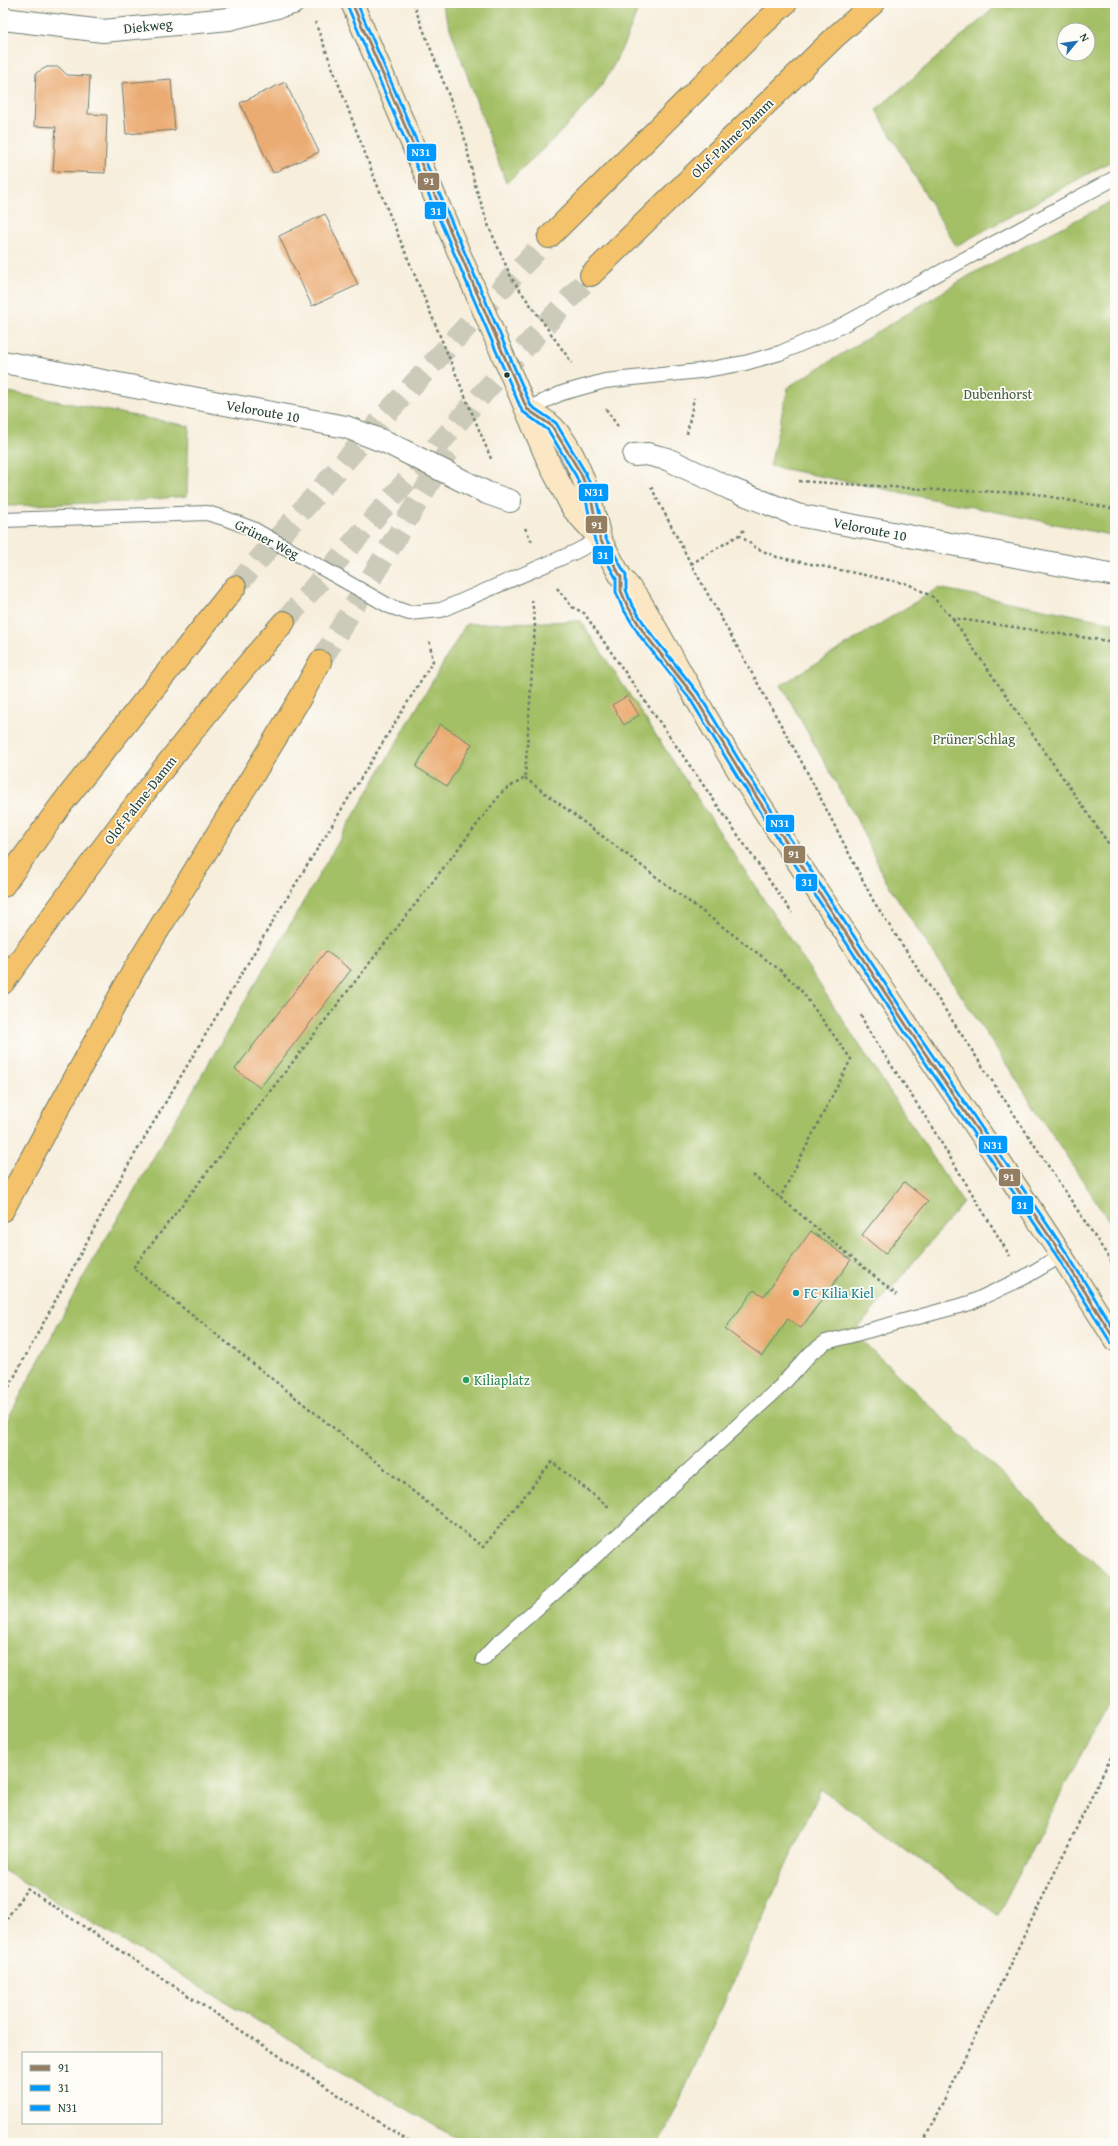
<svg xmlns="http://www.w3.org/2000/svg" width="1118" height="2146" font-family="'Gentium Book Plus',serif">
  <style>
    .green { fill: #a4c066; stroke: #627e4d; fill-rule: evenodd }
    .building { fill: #ebac73 }
    .lines { fill: none; stroke-linecap: round; stroke-linejoin: round }
    .highway-tunnel { stroke: #cccbba; stroke-width: 22; stroke-dasharray: 22 11; stroke-linecap: butt }
    .lane-casing { stroke: #6b7b6f; stroke-width: 16 }
    .street-casing { stroke: #6b7b6f; stroke-width: 24 }
    .secondary-casing { stroke: #6b7b6f; stroke-width: 24 }
    .highway-casing { stroke: #6b7b6f; stroke-width: 24 }
    .path { stroke: #6b7b6f; stroke-width: 2.5; stroke-dasharray: 3 3; stroke-linecap: butt }
    .lane { stroke: #fff; stroke-width: 14 }
    .street { stroke: #fff; stroke-width: 22 }
    .secondary { stroke: #fbe7c3; stroke-width: 22 }
    .highway { stroke: #f4c26a; stroke-width: 22 }
    .bus-1-casing { stroke: #fdfcf7; stroke-width: 6 }
    .bus-2-casing { stroke: #fdfcf7; stroke-width: 6 }
    .bus-3-casing { stroke: #fdfcf7; stroke-width: 6 }
    .bus-1 { stroke: #947e62; stroke-width: 3 }
    .bus-2 { stroke: #09f; stroke-width: 3 }
    .bus-3 { stroke: #09f; stroke-width: 3 }
    .bus-dot { fill: #1f3d34; stroke: #fdfcf7; stroke-width: 1.5 }
    .culture-dot { fill: #0f9aa8; stroke: #fdfcf7; stroke-width: 1.5 }
    .leisure-dot { fill: #2e9e5b; stroke: #fdfcf7; stroke-width: 1.5 }
    .labels { text-anchor: middle; dominant-baseline: central; stroke-width: 3.5; stroke-linejoin: round; paint-order: stroke }
    .street-label { font-size: 14px; fill: #1f3d34; stroke: #fdfcf7 }
    .park-label { font-size: 14px; fill: #405e40; stroke: #fdfcf7 }
    .culture-label { font-size: 14px; fill: #0d838f; stroke: #fdfcf7; text-anchor: start }
    .leisure-label { font-size: 14px; fill: #27864d; stroke: #fdfcf7; text-anchor: start }
    .line-badge { stroke: #fdfcf7; stroke-width: 1.5 }
    .badge-label { font-size: 11px; text-anchor: middle; font-weight: bold; fill: #fff }
  </style>
  <rect width="100%" height="100%" fill="#fdfcf7"/>
  <filter id="ink" filterUnits="userSpaceOnUse"><feTurbulence type="fractalNoise" baseFrequency=".025" numOctaves="2"/><feDisplacementMap in="SourceGraphic" scale="8" xChannelSelector="R" yChannelSelector="G"/><feConvolveMatrix kernelMatrix="1 2 1 2 8 2 1 2 1" color-interpolation-filters="sRGB"/></filter>
  <filter id="wash" filterUnits="userSpaceOnUse"><feTurbulence type="fractalNoise" baseFrequency=".012" numOctaves="4" result="noise"/><feDisplacementMap in="SourceGraphic" scale="16" xChannelSelector="R" yChannelSelector="G"/><feGaussianBlur stdDeviation="0.9" result="paint"/><feColorMatrix in="noise" values="0 0 0 0 0 0 0 0 0 0 0 0 0 0 0 0 0 1.4 0 .05"/><feComposite in="paint" operator="in"/></filter>
  <g filter="url(#wash)">
    <rect width="100%" height="100%" fill="#f7eedc"/>
    <path class="green" d="M441 3H640C630 32 615 68 596 93 569 126 537 155 506 183Z
      M1000 3H1115V159L956 246 876 110ZM1064 30H1088V54H1064Z
      M1115 200V536L770 466 788 387 975 272Z
      M3 391 189 426 187 496 125 502 3 506Z
      M938 588 1115 623V1230L886 881 856 818 781 685Z
      M581 621 963 1203 854 1333 1115 1582V1689L998 1915 821 1789 660 2143H464L3 1870V1428L80 1283 466 624Z"/>
    <g id="blocks">
      <path class="building" d="M47 67H59L67 75 90 76 88 114 107 115 105 173 53 171 56 127 34 126 36 73Z
        M171 79 175 130 126 134 122 83Z
        M285 82 319 152 273 173 240 103Z
        M325 214 358 285 312 306 279 236Z
        M627 696 639 715 624 725 612 705Z
        M440 724 472 744 447 786 416 767Z
        M326 951 351 970 260 1088 235 1069Z
        M904 1182 928 1201 885 1254 862 1235Z
        M811 1231 851 1260 801 1328 788 1319 762 1356 725 1329 754 1290 764 1296Z"/>
    </g>
  </g>
  <g filter="url(#ink)">
    <use href="#blocks" fill-opacity="0" stroke="#6b7b6f" stroke-width="1"/>
    <g class="lines">
      <path class="highway-tunnel" d="M235 587 388 412 549 237
        M284 622 485 391 591 275
        M320 662 448 452"/>
      <g class="lane-casing">
        <path id="lane" d="M527 409 562 393 605 381 699 371 745 363 780 353 837 328 1115 178
          M3 520 207 513 224 518 253 529 389 606 409 613 441 610 575 552 600 539
          M483 1659 497 1644 579 1571 780 1387 811 1353 826 1342 970 1303 1023 1278 1062 1255"/>
      </g>
      <g class="street-casing">
        <path id="street" d="M3 19 103 31 229 19 293 3
          M3 362 346 427 388 443 487 493 510 501
          M634 455 647 454 667 459 731 489 797 515 1115 575"/>
      </g>
      <g class="secondary-casing">
        <path id="secondary" d="M352 3 549 463 573 509 600 539 621 577 639 599C673 657 705 717 741 775 863 965 996 1149 1115 1340
          M527 409C536 415 546 420 553 427 579 453 592 503 600 538"/>
      </g>
      <g class="highway-casing">
        <path id="highway" d="M549 237 757 30 786 3
          M591 275 836 36 874 3
          M3 886 61 805 235 587
          M3 983C93 860 183 737 284 622
          M3 1210 135 968 299 700 320 662"/>
      </g>
      <path class="path" d="M413 3 464 135 475 185 489 227 512 279 572 363
        M315 22 374 177 492 461
        M606 409 619 428
        M687 434 694 398
        M799 481 938 490 1030 493 1115 509
        M651 487 691 564 805 768 874 902 1115 1267
        M525 528 532 542
        M739 535 756 548 777 557 908 584 933 597 952 618 1115 642
        M691 564 739 535 746 528
        M557 588 572 607 584 613 792 913
        M532 600 535 624 525 778 503 791 133 1268 483 1547 552 1462 610 1508
        M953 619 1115 853
        M525 778 780 970 800 989 851 1059 780 1198
        M861 1015 868 1030 925 1116 1010 1256
        M753 1175 897 1295
        M3 1398 126 1169 271 924 433 661 429 639
        M3 1924 27 1889 411 2143
        M923 2143 1115 1749"/>
      <use href="#lane" class="lane"/>
      <use href="#street" class="street"/>
      <use href="#secondary" class="secondary"/>
      <use href="#highway" class="highway"/>
      <g class="bus-1-casing">
        <path id="bus-1" d="M352 3 527 409 552 426 581 474 591 499 600 539 621 577V591L627 605 644 633 694 696 741 773 914 1037 1062 1255 1115 1340"/>
      </g>
      <g class="bus-2-casing">
        <path id="bus-2" d="M347 5 522 411 548 430 576 476 586 500 595 541 616 578V592L622 607 640 636 690 699 737 776 910 1040 1058 1258 1111 1343"/>
      </g>
      <g class="bus-3-casing">
        <path id="bus-3" d="M357 3 531 406 556 423 585 472 596 498 605 537 626 575V590L631 603 648 630 698 693 745 770 918 1034 1066 1252 1115 1331"/>
      </g>
      <use href="#bus-1" class="bus-1"/>
      <use href="#bus-2" class="bus-2"/>
      <use href="#bus-3" class="bus-3"/>
    </g>
  </g>
  <circle class="bus-dot" cx="507" cy="375" r="3.5"/>
  <circle class="culture-dot" cx="796" cy="1293" r="4"/>
  <circle class="leisure-dot" cx="466" cy="1380" r="4"/>
  <g class="labels">
    <g class="street-label">
      <text transform="translate(148 26) rotate(-6)">Diekweg</text>
      <text transform="translate(732 138) rotate(-44)">Olof-Palme-Damm</text>
      <text transform="translate(263 411) rotate(10)">Veloroute 10</text>
      <text transform="translate(870 529) rotate(11)">Veloroute 10</text>
      <text transform="translate(267 539) rotate(27)">Grüner Weg</text>
      <text transform="translate(140 800) rotate(-52)">Olof-Palme-Damm</text>
    </g>
    <g class="park-label">
      <text x="998" y="394">Dubenhorst</text>
      <text x="974" y="739">Prüner Schlag</text>
    </g>
    <g class="culture-label">
      <text x="804" y="1293">FC Kilia Kiel</text>
    </g>
    <g class="leisure-label">
      <text x="474" y="1380">Kiliaplatz</text>
    </g>
  </g>
  <g class="line-badge">
    <rect x="406" y="143" width="31" height="19" rx="4" fill="#09f"/>
    <rect x="417" y="172" width="23" height="19" rx="4" fill="#947e62"/>
    <rect x="424" y="201" width="23" height="19" rx="4" fill="#09f"/>
    <rect x="578" y="483" width="31" height="19" rx="4" fill="#09f"/>
    <rect x="585" y="515" width="23" height="19" rx="4" fill="#947e62"/>
    <rect x="592" y="545" width="22" height="20" rx="4" fill="#09f"/>
    <rect x="765" y="814" width="30" height="19" rx="4" fill="#09f"/>
    <rect x="783" y="845" width="23" height="19" rx="4" fill="#947e62"/>
    <rect x="795" y="873" width="23" height="19" rx="4" fill="#09f"/>
    <rect x="978" y="1135" width="30" height="19" rx="4" fill="#09f"/>
    <rect x="998" y="1168" width="23" height="19" rx="4" fill="#947e62"/>
    <rect x="1011" y="1195" width="23" height="20" rx="4" fill="#09f"/>
  </g>
  <g class="badge-label">
    <text x="421" y="156">N31</text>
    <text x="429" y="185">91</text>
    <text x="436" y="215">31</text>
    <text x="594" y="496">N31</text>
    <text x="597" y="529">91</text>
    <text x="603" y="559">31</text>
    <text x="780" y="827">N31</text>
    <text x="794" y="858">91</text>
    <text x="807" y="886">31</text>
    <text x="993" y="1149">N31</text>
    <text x="1009" y="1181">91</text>
    <text x="1022" y="1209">31</text>
  </g>
  <rect width="1118" height="2146" fill="none" stroke="#fdfcf7" stroke-width="16"/>
  <rect x="22" y="2052" width="140" height="72" fill="#fdfcf7" stroke="#a4b0a9"/>
  <rect x="30" y="2065" width="20" height="6" fill="#947e62" stroke="#a4b0a9"/>
  <text x="58" y="2072" font-size="12" fill="#1f3d34">91</text>
  <rect x="30" y="2085" width="20" height="6" fill="#0099ff" stroke="#a4b0a9"/>
  <text x="58" y="2092" font-size="12" fill="#1f3d34">31</text>
  <rect x="30" y="2105" width="20" height="6" fill="#0099ff" stroke="#a4b0a9"/>
  <text x="58" y="2112" font-size="12" fill="#1f3d34">N31</text>
  <g transform="translate(1076 42) rotate(61)"><circle r="19" fill="#fdfcf7" stroke="#a4b0a9"/>
  <path d="M0-3L7 15L0 10L-7 15Z" fill="#1f6fb2"/>
  <text y="-6" font-size="11" font-weight="bold" text-anchor="middle" fill="#1f3d34">N</text>
  </g>
</svg>
